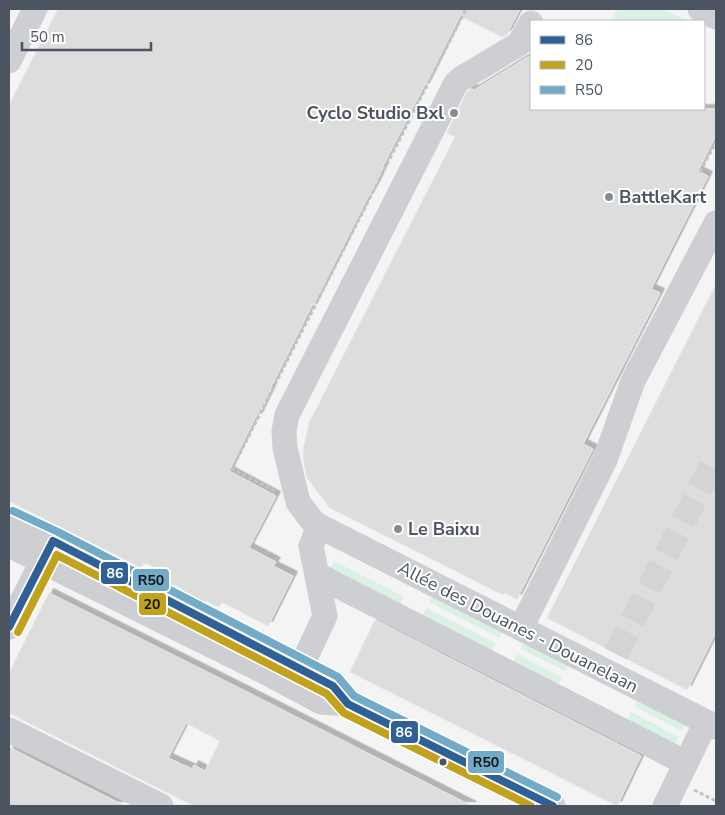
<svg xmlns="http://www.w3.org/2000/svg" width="725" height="815" font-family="'Nunito Sans',sans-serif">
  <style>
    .green { fill: #daf1e5 }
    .building { fill: #ddddde; stroke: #e5e6e7; fill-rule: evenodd; filter: url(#shadow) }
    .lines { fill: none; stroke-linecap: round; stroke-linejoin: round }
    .minor-tunnel { stroke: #d2d4d6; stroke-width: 25; stroke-dasharray: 25 12; stroke-linecap: butt }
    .path { stroke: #bcc7c4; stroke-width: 3; stroke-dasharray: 4 2.5; stroke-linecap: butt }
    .minor { stroke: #cdcfd2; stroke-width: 25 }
    .bus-1-casing { stroke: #fff; stroke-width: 11 }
    .bus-2-casing { stroke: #fff; stroke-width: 11 }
    .bus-3-casing { stroke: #fff; stroke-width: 11 }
    .bus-1 { stroke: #306196; stroke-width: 8 }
    .bus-2 { stroke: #c1a21d; stroke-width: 8 }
    .bus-3 { stroke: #72abc8; stroke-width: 8 }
    .poi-dot { fill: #868c94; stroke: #fff; stroke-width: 2 }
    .bus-dot { fill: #4b5460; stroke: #fff; stroke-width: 2 }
    .labels { text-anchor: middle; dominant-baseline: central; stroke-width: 4; stroke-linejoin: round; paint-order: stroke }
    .poi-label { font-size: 18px; font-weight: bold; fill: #4b5460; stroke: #fff; text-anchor: start }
    .street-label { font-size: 18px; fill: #4b5460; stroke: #fff }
    .line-badge { stroke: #fff; stroke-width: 2 }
    .badge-label { font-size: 14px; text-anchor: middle; font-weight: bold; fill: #fff }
    .pale-badge-label { font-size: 14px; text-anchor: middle; font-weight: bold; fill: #111 }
  </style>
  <defs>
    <filter id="shadow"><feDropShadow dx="4.5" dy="-4.5" stdDeviation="0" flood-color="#0004"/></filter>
  </defs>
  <rect width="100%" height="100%" fill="#f4f4f4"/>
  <path class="green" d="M618 9H663L688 21H611Z
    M334 561 404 597 398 608 328 572Z
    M435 591 505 627 499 638 429 602Z
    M426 608 496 643 490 655 420 620Z
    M526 638 571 661 565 671 520 649Z
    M517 654 562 677 556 689 511 666Z
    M639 695 688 720 682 731 634 706Z
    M631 712 679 737 673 748 625 723Z"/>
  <path class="building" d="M58 9H520L507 34 502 37 460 16 426 85 425 84 382 168H383L377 182 370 195H369L313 306 312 305 270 389 271 390 258 417 256 416 229 471 276 496 249 548 276 562 273 566 293 576 268 626 222 602 219 607 206 601 205 603 181 591 182 589 169 582 172 577 144 562 141 568 9 501V105Z
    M531 55V109H716V135L698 171 708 176 651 289 660 293 583 444 593 449 517 599 504 593 503 595 330 508 307 478 304 465 303 451 309 423 455 137 447 133 467 92 472 89 474 90Z
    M716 284V632L687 690 547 618Z
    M49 593 249 693 472 806H194L166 792 9 713V673ZM186 723 220 741 205 771 194 765 192 769 168 758Z
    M375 620 641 756 617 806 350 672Z
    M9 747 32 759 125 806H9Z"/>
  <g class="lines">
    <path class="minor-tunnel" d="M616 654 716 457"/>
    <path class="path" d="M700 172 715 144H716
      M275 491 232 469 466 9
      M694 790 716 801"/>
    <path class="minor" d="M700 9 716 17
      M531 23 519 44 462 78 456 83 287 415 284 431 285 448 298 502 313 522 319 526 716 727
      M9 61 35 9
      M9 520 53 541 333 686 348 704
      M9 545 265 672 321 702 348 704 553 806
      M317 575 686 763
      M9 627 49 548
      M521 628 605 460 633 381 716 223
      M294 682 325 616 311 546 319 526
      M9 730 161 806
      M665 806 706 722"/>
    <g class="bus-1-casing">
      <path id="bus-1" d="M9 627 53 541 333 686 348 704 553 806"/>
    </g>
    <g class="bus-2-casing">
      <path id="bus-2" d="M18 632 57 555 327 694 344 713 531 806"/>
    </g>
    <g class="bus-3-casing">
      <path id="bus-3" d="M13 511 58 532 338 677 354 696 557 797"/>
    </g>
    <use href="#bus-1" class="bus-1"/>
    <use href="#bus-2" class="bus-2"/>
    <use href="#bus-3" class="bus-3"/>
  </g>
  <g class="poi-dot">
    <circle cx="454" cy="113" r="5"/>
    <circle cx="609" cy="197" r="5"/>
    <circle cx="398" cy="529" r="5"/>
  </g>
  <circle class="bus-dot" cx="443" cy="762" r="4.5"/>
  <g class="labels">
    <g class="poi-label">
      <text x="444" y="113" text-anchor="end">Cyclo Studio Bxl</text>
      <text x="619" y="197">BattleKart</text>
      <text x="408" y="529">Le Baixu</text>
    </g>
    <g class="street-label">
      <text transform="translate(518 627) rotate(27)">Allée des Douanes - Douanelaan</text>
    </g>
  </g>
  <g class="line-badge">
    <rect x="100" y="561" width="29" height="24" rx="5" fill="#306196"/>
    <rect x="132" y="568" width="38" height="24" rx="5" fill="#72abc8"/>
    <rect x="138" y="592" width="29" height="24" rx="5" fill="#c1a21d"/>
    <rect x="390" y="720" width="29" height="24" rx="5" fill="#306196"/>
    <rect x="467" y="750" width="38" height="24" rx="5" fill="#72abc8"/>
  </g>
  <g class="badge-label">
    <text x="115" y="578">86</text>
    <text x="404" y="737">86</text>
  </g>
  <g class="pale-badge-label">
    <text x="151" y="585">R50</text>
    <text x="152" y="609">20</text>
    <text x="486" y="767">R50</text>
  </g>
  <rect width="725" height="815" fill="none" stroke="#4b5460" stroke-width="20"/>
  <rect x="530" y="20" width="175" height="90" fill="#ffffff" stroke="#b7bbbf"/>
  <rect x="540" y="36" width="25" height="8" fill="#306196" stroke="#b7bbbf"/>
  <text x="575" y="45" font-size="15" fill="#4b5460">86</text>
  <rect x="540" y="61" width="25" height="8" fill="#c1a21d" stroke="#b7bbbf"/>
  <text x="575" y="70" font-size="15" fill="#4b5460">20</text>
  <rect x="540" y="86" width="25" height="8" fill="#72abc8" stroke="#b7bbbf"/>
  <text x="575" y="95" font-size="15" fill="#4b5460">R50</text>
  <path d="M22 42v8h129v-8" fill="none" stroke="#4b5460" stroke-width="2.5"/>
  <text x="30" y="42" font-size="15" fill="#4b5460" stroke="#ffffff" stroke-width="4" paint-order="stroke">50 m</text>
</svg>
